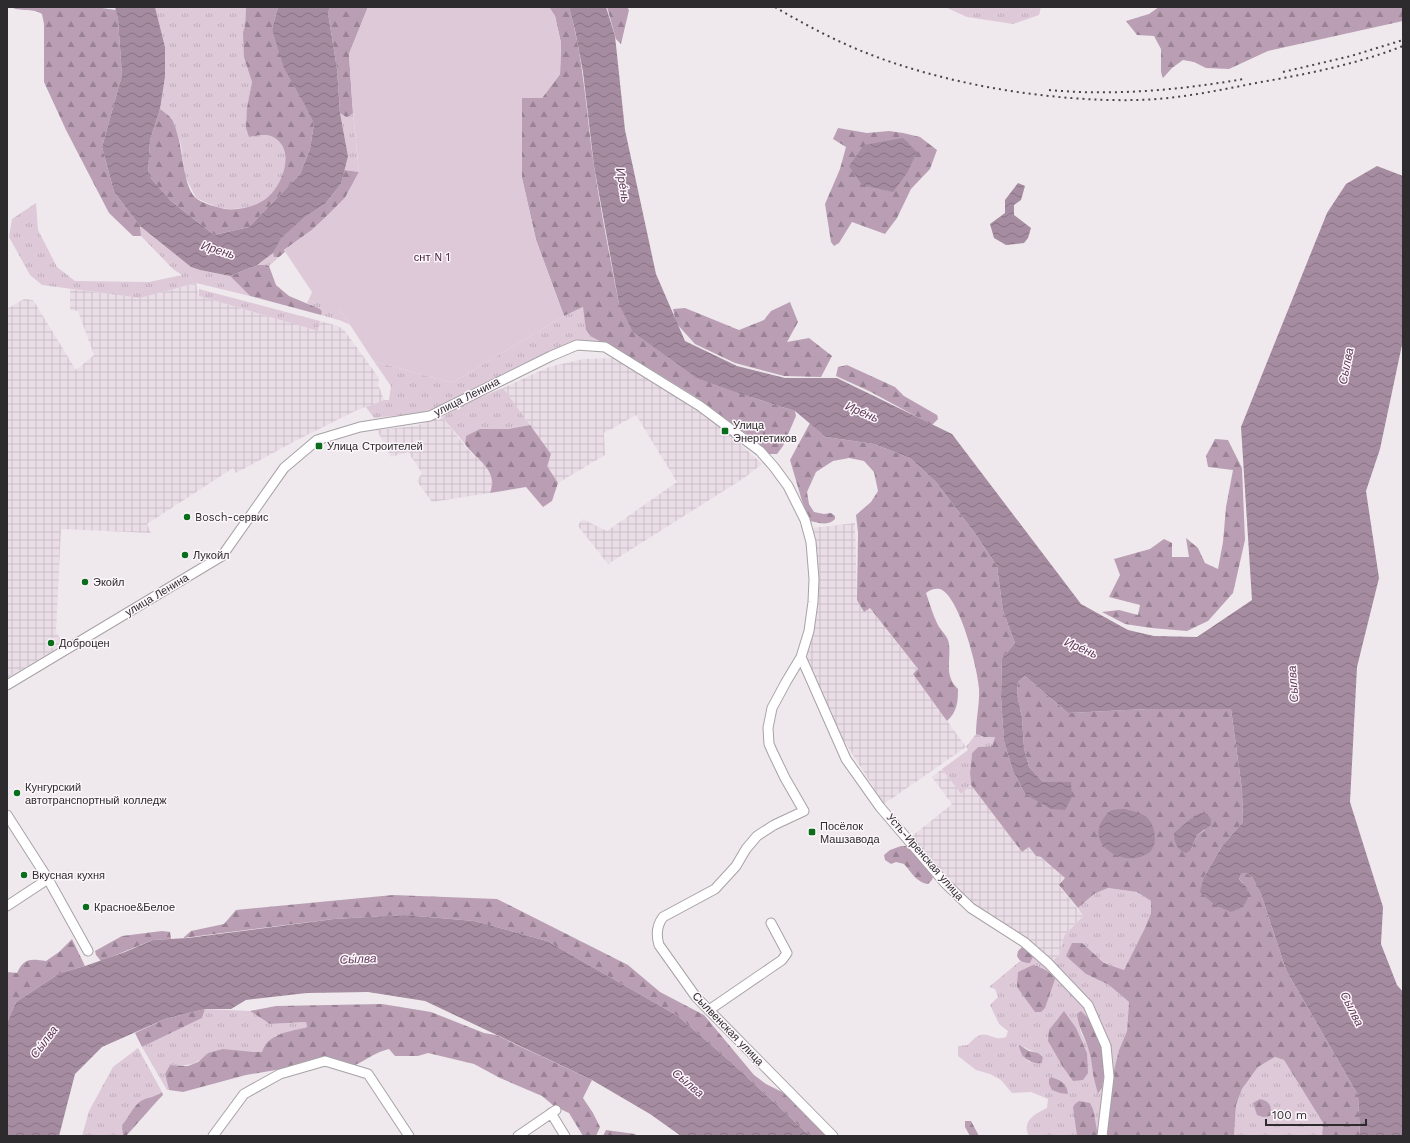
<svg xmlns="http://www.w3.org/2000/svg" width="1410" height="1143" font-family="'Work Sans',sans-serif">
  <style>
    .industrial { fill: url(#industrial-grid) }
    .grass { fill: url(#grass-tufts); fill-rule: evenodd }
    .forest { fill: url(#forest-firs); fill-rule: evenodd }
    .garden { fill: #dec9d9 }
    .water { fill: url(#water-waves) }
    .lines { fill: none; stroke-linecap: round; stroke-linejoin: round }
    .minor-casing { stroke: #a7a2a6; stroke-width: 11 }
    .minor { stroke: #fff; stroke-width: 9 }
    .rail { stroke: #484548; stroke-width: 2; stroke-dasharray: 2 4; stroke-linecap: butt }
    .poi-dot { fill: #096d1c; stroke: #fcf6fb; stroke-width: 1.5 }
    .labels { text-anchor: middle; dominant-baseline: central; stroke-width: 3; stroke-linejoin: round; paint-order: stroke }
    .park-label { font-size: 11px; fill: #44203e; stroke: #fcf6fb }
    .street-label { font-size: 11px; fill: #2d2b2d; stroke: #fcf6fb }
    .poi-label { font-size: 11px; fill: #2d2b2d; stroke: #fcf6fb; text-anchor: start }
    .water-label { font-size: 12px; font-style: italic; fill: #5f3958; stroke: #fcf6fb }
  </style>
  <defs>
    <pattern id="industrial-grid" width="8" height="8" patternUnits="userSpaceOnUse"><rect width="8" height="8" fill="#eadde7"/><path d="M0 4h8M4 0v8" fill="none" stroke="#c9bec6"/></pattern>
    <pattern id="grass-tufts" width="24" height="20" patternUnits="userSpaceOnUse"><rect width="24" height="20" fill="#dec9d9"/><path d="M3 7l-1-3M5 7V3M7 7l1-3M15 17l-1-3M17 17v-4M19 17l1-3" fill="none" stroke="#bfadbb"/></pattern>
    <pattern id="forest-firs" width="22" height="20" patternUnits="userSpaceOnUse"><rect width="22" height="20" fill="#ba9fb4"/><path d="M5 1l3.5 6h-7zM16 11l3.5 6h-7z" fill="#988293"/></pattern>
    <pattern id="water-waves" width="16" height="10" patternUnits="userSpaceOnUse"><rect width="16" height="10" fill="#a68ca0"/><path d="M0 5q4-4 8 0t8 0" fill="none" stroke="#887383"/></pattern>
  </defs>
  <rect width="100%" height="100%" fill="#efe9ee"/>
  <path class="industrial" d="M196 283 199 296 318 331 320 321 338 326 344 330 379 378 378 384 384 400 355 411 295 441 236 473 233 468 147 524 151 533 61 529 56 632 64 644 7 678V309L24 299 33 300 76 370 94 355 78 311 70 310V289L140 298Z
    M618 358 724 429 762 464 744 478 608 564 578 526 582 519 607 531 677 482 636 415 604 433 605 455 558 483 546 465 551 454 503 388 549 367 583 359Z
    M442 417 469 451 482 462 489 471 493 480 490 493 432 502 417 481 422 473 408 452 391 457 377 430 415 426Z
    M855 523 857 600 870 608 918 670 913 674 966 747 884 804 834 725 807 664V654L817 609 818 588 812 528Z
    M942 769 961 794 971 785 1022 852 1029 847 1036 856 1041 857 1066 878 1059 886 1083 916 1064 936 1060 953 1052 962 971 906 941 875 911 837 952 804 932 777Z"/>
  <path class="grass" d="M155 7H246L245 26 243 32 252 82 247 107 249 137C256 136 266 133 273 137 296 149 283 184 268 198 259 205 245 209 233 209 220 210 207 203 196 198L185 176 181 145 172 118 160 109 165 77V47Z
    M945 7H1041L1039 15 1013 24 967 17Z
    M340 113 346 117 350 116 353 113 359 172 344 170 348 155Z
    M36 203 38 230 57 267 75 281 149 282 182 275 173 269 141 236 140 226 191 267 200 270 230 276 250 296 196 283 140 298 42 285 30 275 9 237 12 219Z
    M273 253 274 257H279L269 266 266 265H257Z
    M199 289 320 321 318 331 199 296Z
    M309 299 316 303 321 299 339 308 350 325 342 321 321 315 322 312 307 303Z
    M583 307 592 337 602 342H579L442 406 420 413 374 418 366 407 384 400H389L391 386 373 360 377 362 452 383 564 316Z
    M503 388 530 425 508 429H495L466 436 465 444 442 417 473 400Z
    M976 734 984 737H995L992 746 978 747 972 753 970 773 971 785 961 794 942 769 968 750 966 747Z
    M1108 888 1137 892 1151 901V913L1144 930 1124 970 1104 963 1099 958 1086 974 1109 985 1129 1002 1127 1031 1119 1050 1111 1082 1101 1025 1052 962 1060 953 1064 936 1083 916 1078 908 1094 894Z
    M1033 957 1048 964 1084 1006 1093 1023 1077 1014 1081 1033 1089 1049 1093 1064 1094 1080 1099 1094 1102 1088 1103 1093 1098 1136 1094 1121 1093 1109 1076 1126 1077 1136H1029C1021 1121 1035 1114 1047 1108L1048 1099 1031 1092 1012 1093 1001 1080 990 1074 976 1070 958 1056V1046L968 1045C986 1023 990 1043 1006 1037L1008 1031 999 1024 990 1005 998 997 995 989 989 987 1020 961 1024 963H1030ZM1058 1018 1082 1043 1087 1053 1055 1023ZM1024 1047C1030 1051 1037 1052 1043 1057L1042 1063 1029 1062 1021 1052Z
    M205 1009 250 1011 270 1024 306 1022 307 1027 275 1036 262 1052 208 1053C193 1067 190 1065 170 1065L165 1074 169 1090H167L142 1047 202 1018Z
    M138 1048 162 1092 155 1096 150 1097 122 1128 123 1136H82L89 1111 113 1067Z
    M1275 1057 1284 1060 1323 1123 1322 1136H1234L1236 1105 1242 1089 1258 1067Z"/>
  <path class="forest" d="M11 7H95L116 10 118 19 122 75 102 147 114 192 140 226 141 236H133L109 213 66 130 44 82V24L42 14C30 7 22 13 11 7Z
    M246 7H278L272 29 314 124 310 149 300 174 249 227 214 235 171 201 148 175 150 140 160 109C164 112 169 115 172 119 174 123 176 129 177 133 183 149 183 189 197 199 204 204 217 207 225 209 239 211 258 206 268 197 283 184 296 149 273 137 266 133 256 136 249 137L246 128 247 107 252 82 244 57 243 32 245 26Z
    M330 7H368L349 54 353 113 350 116 346 117 340 113 337 69 328 13Z
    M549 7H569C584 59 586 113 594 166 601 212 610 258 619 304L744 395 795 411 796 416 783 446 777 454H768L748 435 696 397 639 362 592 337 586 330 583 307 564 316 536 240 522 178V98H542L560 74 561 43 555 16Z
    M607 7H627L629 10 621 44 616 39Z
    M1159 7H1403V21L1268 51 1229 69 1206 68 1194 62 1183 60 1172 68 1163 78 1161 72V49L1154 36 1137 35 1126 21 1149 14Z
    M838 128 867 133 889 131 903 133 920 137 937 150 930 169 911 189 897 218 885 234 852 222 839 243 834 246 831 242 825 204 840 169 846 147 833 139Z
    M344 170 359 172 345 198 329 214 312 230 284 250 285 252 279 257H274L273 253 280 238 305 217 325 204 341 184Z
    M257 265H266L269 266 276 285 289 296 320 309 322 312 321 315 250 296 230 276Z
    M790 302 798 322 787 342 809 338 832 356 821 377 784 376 735 363 695 344 676 323 673 309 685 308 739 330 764 320 771 311Z
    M847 365 895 387 904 396 937 415 938 419 932 425 869 391 836 376 838 367Z
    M810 423 826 437 874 444 910 458 936 482 974 532 997 566 1003 611 1015 643 1002 658 1001 697 1004 741 1013 771 1025 794 1071 782H1043L1029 767 1024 748 1022 718 1017 694 1018 682 1025 676 1068 713 1147 709H1231L1242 789 1243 822 1222 846 1204 877 1243 883 1239 879 1241 874 1246 873 1252 877 1261 894 1286 970 1358 1095 1360 1136H1322L1323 1123 1284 1060 1275 1057 1258 1067 1242 1089 1236 1105 1234 1136H1107L1111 1082 1119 1050 1127 1031 1129 1002 1109 985 1086 974 1066 956 1072 943H1082L1104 963 1124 970 1144 930 1151 913V901L1137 892 1108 888 1094 894 1078 908 1059 885 1065 878 1041 857 1036 856 1029 847 1022 852 971 785 970 773 972 753 978 747 992 746 995 737H984L976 734C976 719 980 702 979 688 978 669 959 595 940 589 934 588 930 590 926 593 930 604 933 616 939 627 942 631 946 635 948 640 953 657 942 674 958 689 958 702 957 712 947 721L913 674 918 669 870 608 864 612 857 600 858 533 856 515 871 502 878 491 874 472 864 461 849 458 833 461 816 472 807 492 809 504 814 512 824 514 831 513 835 516V519C829 526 818 523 810 521L802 501 790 460ZM1194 816 1205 830 1197 835 1191 850 1186 824Z
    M530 425 551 454 547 466 558 483 552 501 543 507 526 487 490 493C491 489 493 484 492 480 490 465 473 456 465 444L466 436 480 429H508Z
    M1215 439 1228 440 1242 468 1245 540 1233 593 1208 621 1187 631 1151 628 1125 624 1102 612 1119 610 1138 615 1140 605 1109 597 1120 575 1114 559 1150 549 1164 539 1172 543V557H1189L1186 538 1198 548 1205 563 1218 569 1223 542 1226 507 1233 470 1208 467 1206 456Z
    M901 846H906L911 849 933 877 932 880 928 884C917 883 911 872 904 864L896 862 891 864 885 860 884 855 890 850Z
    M393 895 497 899 628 965 660 992 704 1015 754 1075 766 1084 784 1093 828 1136H810L733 1064 678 1016 547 941 474 921 404 915 334 919 183 938 191 931 224 924 236 910Z
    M162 931 170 932 171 939 153 940 101 961 96 955 95 951 122 936Z
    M72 939 85 966 60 973 16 1002 7 1023V972L17 973C24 957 32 959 46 961L59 952Z
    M1023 946 1031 952 1033 957 1030 963C1023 963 1020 962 1017 956L1018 951Z
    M1033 965C1042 968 1049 970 1055 979L1045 1008 1041 1012H1035L1017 987 1018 972Z
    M382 1004 431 1012 484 1033 496 1035 592 1080 583 1098 593 1113 600 1127 596 1136H583L569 1113 554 1106 542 1096 500 1078 474 1064 428 1053 418 1056H395L389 1049C375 1052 365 1061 353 1066L339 1060 325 1057 287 1068 246 1075 183 1092 169 1090 165 1074 170 1065 188 1066 198 1062 208 1053 223 1049 253 1052H262C268 1033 290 1032 307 1027L306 1022 270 1024 250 1011 276 1006Z
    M205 1009 202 1018 142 1047 135 1033 165 1019Z
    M1064 1011 1076 1028 1087 1053 1088 1073 1083 1080 1073 1081 1063 1067 1048 1041 1049 1030Z
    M1081 1011 1093 1023 1104 1052V1077L1102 1088 1098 1094C1097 1089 1095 1084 1094 1079 1092 1069 1092 1060 1089 1051 1086 1038 1078 1028 1077 1014Z
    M1019 1045 1029 1051 1038 1053 1043 1057 1042 1063C1031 1065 1020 1057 1019 1045Z
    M1051 1077C1060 1080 1067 1083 1068 1094L1060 1093 1052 1090 1049 1084V1079Z
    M162 1092 163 1095 159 1099 127 1135 123 1136 122 1128 123 1124C128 1118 134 1105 141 1101 148 1097 155 1097 162 1092Z
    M1260 1099C1269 1101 1273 1106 1270 1116L1263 1117 1257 1115 1253 1103Z
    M1079 1101 1090 1103 1093 1109 1098 1136H1077L1073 1107 1075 1104Z
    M965 1121H971L979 1136H970L965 1127Z
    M606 1130 635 1134 637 1136H603Z"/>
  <path class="garden" d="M368 7H549L555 16 561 43 560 74 542 98H522V178L536 240 564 316 452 383 377 362 373 360 339 308 329 313 322 299 316 303 309 299 312 292 284 250 312 230 329 214 345 198 359 172 352 101 349 54Z"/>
  <path class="water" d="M115 7H155L165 47V77L160 109 150 140 148 175 171 201 214 235 249 227 300 174 310 149 314 124 304 103 284 68 272 29 278 7H330L328 13 337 69 340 113 348 156 341 184 325 204 305 217 281 238 273 253 257 265 230 276 200 270 191 267 140 226 114 192 102 147 122 75 118 19Z
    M569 7H606L615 36 625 130 656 274 685 341 737 366 785 378H837L952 434 1081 604 1128 630 1154 636 1197 637 1252 600 1241 427 1327 213 1346 184 1377 166 1403 176V340L1380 449 1366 491 1379 578 1357 667 1350 802 1383 907 1381 944 1397 985 1403 992V1136H1360L1358 1095 1286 970 1261 894 1252 877 1246 873 1241 874 1239 879 1247 888 1248 898 1243 907 1231 912 1215 905 1200 892 1204 877 1222 846 1243 822 1242 789 1231 709H1147L1068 713 1025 676 1018 682 1017 694 1022 718 1024 748 1029 767 1043 782H1071L1072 797 1065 810 1051 809 1025 794 1013 771 1004 741 1001 697 1002 658 1015 643 1003 611 997 566 974 532 936 482 910 458 874 444 826 437 795 411 744 395 697 378 633 332 619 304 594 166 583 72 575 30Z
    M903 138 917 152 907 173 893 192 862 185 849 166 864 145Z
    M1018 183 1025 186 1021 200 1014 205V215L1031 228 1028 238 1024 243 1006 245 994 238 990 224 1005 213V200Z
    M1125 809C1132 811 1139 812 1145 816 1154 821 1158 841 1152 849 1150 853 1146 855 1142 856 1120 866 1085 842 1104 818 1106 815 1108 811 1113 810 1116 809 1121 809 1125 809Z
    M1201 813 1207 814 1211 819V825L1197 835 1191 850 1186 853C1177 850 1174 842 1174 833L1194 816Z
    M404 915 474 921 547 941 678 1016 733 1064 810 1136H681L650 1114 592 1080 425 1001 368 992 307 993 246 1000 231 1009H205L165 1019 102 1047 75 1074 59 1136H7V1023L16 1002 60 973 85 966 125 952 153 940 188 938 334 919Z"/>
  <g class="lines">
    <g class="minor-casing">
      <path id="minor" d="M801 657 846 759 880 807 945 883 971 908 1024 942 1048 963 1088 1005 1106 1046 1109 1077 1102 1136
        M7 685 222 556 284 468 317 440 360 427 430 416 551 356 577 345 605 347 700 406 760 451 774 467 788 486 805 520 811 542 814 579 813 602 809 631 801 657 786 682 772 708 768 728 769 744 773 753 785 778 804 811 774 825 757 836 746 849 736 866 715 889 663 917C657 925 656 935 659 945L696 997 833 1136
        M7 815 48 879 88 951
        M7 906 48 879
        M709 1010 782 960 787 953 771 923
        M551 1113 565 1136
        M213 1136 244 1094 280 1074 325 1061 368 1074 409 1136
        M518 1136 556 1110"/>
    </g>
    <use href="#minor" class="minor"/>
    <path class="rail" d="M775 7C802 23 830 38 859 50 941 84 1049 102 1138 100 1179 99 1220 90 1261 82 1308 74 1357 64 1403 46
      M1283 72 1351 56 1403 40
      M1049 90C1115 96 1179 90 1244 79"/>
  </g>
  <g class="poi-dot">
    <rect x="721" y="427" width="8" height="8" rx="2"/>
    <rect x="315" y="442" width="8" height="8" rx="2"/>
    <circle cx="187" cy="517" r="4"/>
    <circle cx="185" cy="555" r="4"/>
    <circle cx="85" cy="582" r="4"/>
    <circle cx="51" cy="643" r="4"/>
    <circle cx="17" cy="793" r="4"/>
    <rect x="808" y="828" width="8" height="8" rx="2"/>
    <circle cx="24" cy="875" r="4"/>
    <circle cx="86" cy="907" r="4"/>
  </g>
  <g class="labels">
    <g class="park-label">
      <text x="432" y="257">снт N 1</text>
    </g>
    <g class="street-label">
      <text transform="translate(467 397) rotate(-27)">улица Ленина</text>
      <text transform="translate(157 595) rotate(-31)">улица Ленина</text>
      <text transform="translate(925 857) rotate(49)">Усть-Иренская улица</text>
      <text transform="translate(728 1029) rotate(46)">Сылвенская улица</text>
    </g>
    <g class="poi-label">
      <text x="733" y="425">Улица<tspan x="733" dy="13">Энергетиков</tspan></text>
      <text x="327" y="446">Улица Строителей</text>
      <text x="195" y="517">Bosch-сервис</text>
      <text x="193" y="555">Лукойл</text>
      <text x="93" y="582">Экойл</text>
      <text x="59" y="643">Доброцен</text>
      <text x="25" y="787">Кунгурский<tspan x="25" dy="13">автотранспортный колледж</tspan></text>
      <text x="820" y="826">Посёлок<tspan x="820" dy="13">Машзавода</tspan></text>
      <text x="32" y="875">Вкусная кухня</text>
      <text x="94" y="907">Красное&amp;Белое</text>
    </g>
    <g class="water-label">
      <text transform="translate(623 185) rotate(80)">Ире́нь</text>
      <text transform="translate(218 250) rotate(17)">Ирень</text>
      <text transform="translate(1346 366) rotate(-79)">Сылва</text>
      <text transform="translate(862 412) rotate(23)">Ире́нь</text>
      <text transform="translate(1081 648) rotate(23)">Ире́нь</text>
      <text transform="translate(1293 684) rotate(-94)">Сылва</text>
      <text transform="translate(358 959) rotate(-2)">Сы́лва</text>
      <text transform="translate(1352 1009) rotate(63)">Сылва</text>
      <text transform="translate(44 1042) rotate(-53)">Сы́лва</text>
      <text transform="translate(688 1083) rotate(40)">Сы́лва</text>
    </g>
  </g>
  <rect width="1410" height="1143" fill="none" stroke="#2d2b2d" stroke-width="16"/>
  <path d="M1266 1119v6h100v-6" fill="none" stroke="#2d2b2d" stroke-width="2"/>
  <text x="1272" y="1119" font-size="12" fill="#2d2b2d" stroke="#fcf6fb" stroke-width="3" paint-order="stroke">100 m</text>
</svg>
